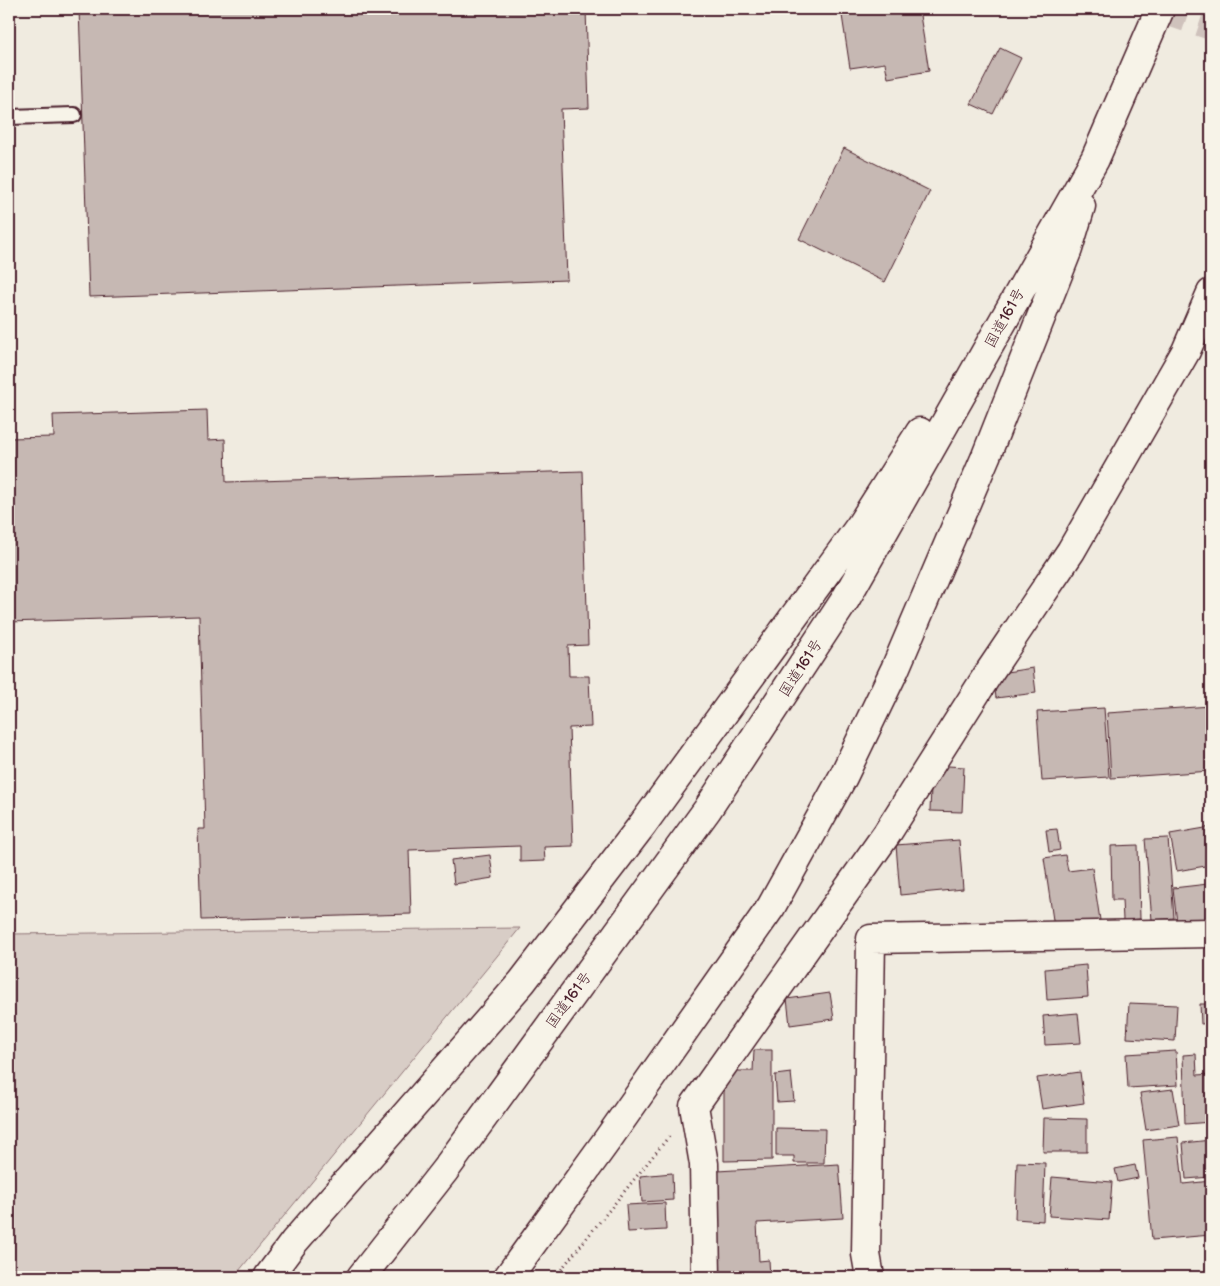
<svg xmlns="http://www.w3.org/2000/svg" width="1220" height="1286" font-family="'Balsamiq Sans','Klee One',sans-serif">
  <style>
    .grass { fill: #d8cdc6; stroke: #917678 }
    .building { fill: #c6b8b3; stroke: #4a1f2b }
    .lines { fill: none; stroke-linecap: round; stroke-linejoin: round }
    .street-tunnel { stroke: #cfc2bc; stroke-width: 28; stroke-dasharray: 28 14; stroke-linecap: butt }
    .lane-casing { stroke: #4a1f2b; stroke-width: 18 }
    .street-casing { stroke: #4a1f2b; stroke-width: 31 }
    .highway-casing { stroke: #4a1f2b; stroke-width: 31 }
    .path { stroke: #4a1f2b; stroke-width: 3; stroke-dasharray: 1 4; stroke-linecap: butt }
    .lane { stroke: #f7f3e8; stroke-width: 14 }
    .street { stroke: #f7f3e8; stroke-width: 28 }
    .highway { stroke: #f7f3e8; stroke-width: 28 }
    .labels { text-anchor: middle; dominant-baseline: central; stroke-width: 5; stroke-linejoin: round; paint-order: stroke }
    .street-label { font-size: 15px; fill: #4a1f2b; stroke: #f7f3e8 }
  </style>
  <rect width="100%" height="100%" fill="#f0ebe0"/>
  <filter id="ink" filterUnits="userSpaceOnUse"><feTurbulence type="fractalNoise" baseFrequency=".02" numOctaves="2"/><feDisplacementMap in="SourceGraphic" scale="10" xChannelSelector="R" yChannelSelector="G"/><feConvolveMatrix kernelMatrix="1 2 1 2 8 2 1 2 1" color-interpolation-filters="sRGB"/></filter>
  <g filter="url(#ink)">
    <path class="grass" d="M520 928 234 1277H9V934Z"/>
    <path class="building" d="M79 9H586L589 108 561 109 567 280 89 297Z
      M841 9H919L929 71 888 78 885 63 850 68Z
      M1000 48 1021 58 993 114 971 104Z
      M844 148 930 191 885 282 799 239Z
      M207 410 208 440 225 439 226 482 583 471 588 645 568 646 569 676H589L591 727 569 728 573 846 544 847 545 861 520 862V846L409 850 411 914 201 920 198 829H205L199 616 9 622V438L54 437 53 415Z
      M1033 668 1036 693 996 698 993 674Z
      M1211 706V771L1111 778 1107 713Z
      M1104 708 1109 777 1042 781 1037 712Z
      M932 765 964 767 962 812 930 811Z
      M1211 827V865L1177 871 1170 834Z
      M1057 829 1060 850 1049 852 1046 830Z
      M1168 838 1174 918 1152 920 1145 839Z
      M959 840 963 889 900 895 896 845Z
      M1138 845 1140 919 1123 920 1122 900H1112L1111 846Z
      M490 855 493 878 454 884 451 860Z
      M1065 855 1068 871 1092 868 1100 920 1054 927 1044 858Z
      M1208 884 1211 920 1177 923 1173 888Z
      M1086 965 1088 997 1047 1000 1045 969Z
      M830 993 834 1019 790 1025 787 999Z
      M1129 1003 1177 1005 1175 1041 1127 1038Z
      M1200 1004H1211V1023L1201 1024Z
      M1078 1013 1081 1043 1045 1045 1043 1016Z
      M754 1050H772V1160L724 1161V1071H753Z
      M1176 1051 1178 1085 1128 1088 1126 1054Z
      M1196 1054 1197 1075 1211 1074V1122L1185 1124 1183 1055Z
      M1080 1072 1084 1103 1042 1109 1037 1078Z
      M791 1073 794 1101 777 1102 775 1075Z
      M1173 1089 1179 1125 1146 1130 1140 1093Z
      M1044 1118 1087 1119V1152H1043Z
      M776 1128 825 1129 824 1163H794V1156H776Z
      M1178 1137 1183 1184 1211 1181V1235L1152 1240 1143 1140Z
      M1211 1140V1177L1186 1179 1183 1143Z
      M1017 1162 1045 1163 1043 1221 1015 1219Z
      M839 1164 843 1218 757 1223 759 1261 769 1260 770 1277H720L717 1171Z
      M1135 1165 1138 1178 1118 1182 1115 1169Z
      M672 1173 673 1200 642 1202 640 1176Z
      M1052 1177 1112 1182 1109 1220 1049 1216Z
      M665 1203 666 1230 628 1232 626 1205Z"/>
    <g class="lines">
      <path class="street-tunnel" d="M1160 9 1211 26"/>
      <g class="lane-casing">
        <path id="lane" d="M9 117 74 115"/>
      </g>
      <g class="street-casing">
        <path id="street" d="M706 1277 704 1164 694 1106 886 835 990 671 1071 551 1186 351 1211 293
          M870 1277 866 1254 871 939 1211 933"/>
      </g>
      <g class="highway-casing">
        <path id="highway" d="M268 1277 294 1242 522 982 643 824 860 526 920 432
          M361 1277 445 1170 707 810 845 600 1095 159 1160 9
          M508 1277 608 1139 771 907 843 777 895 669 986 456 1068 249 1081 206"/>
      </g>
      <path class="path" d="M555 1277 671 1134"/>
      <use href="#lane" class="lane"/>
      <use href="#street" class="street"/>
      <use href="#highway" class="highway"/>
    </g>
  </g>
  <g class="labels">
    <g class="street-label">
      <text transform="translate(1005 318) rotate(-61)">国道161号</text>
      <text transform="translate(801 668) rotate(-57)">国道161号</text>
      <text transform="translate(569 1000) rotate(-54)">国道161号</text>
    </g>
  </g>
  <rect width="1220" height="1286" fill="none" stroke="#f7f3e8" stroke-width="30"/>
  <rect x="15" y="15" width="1190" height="1256" fill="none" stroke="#4a1f2b" stroke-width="2" filter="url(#ink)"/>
</svg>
